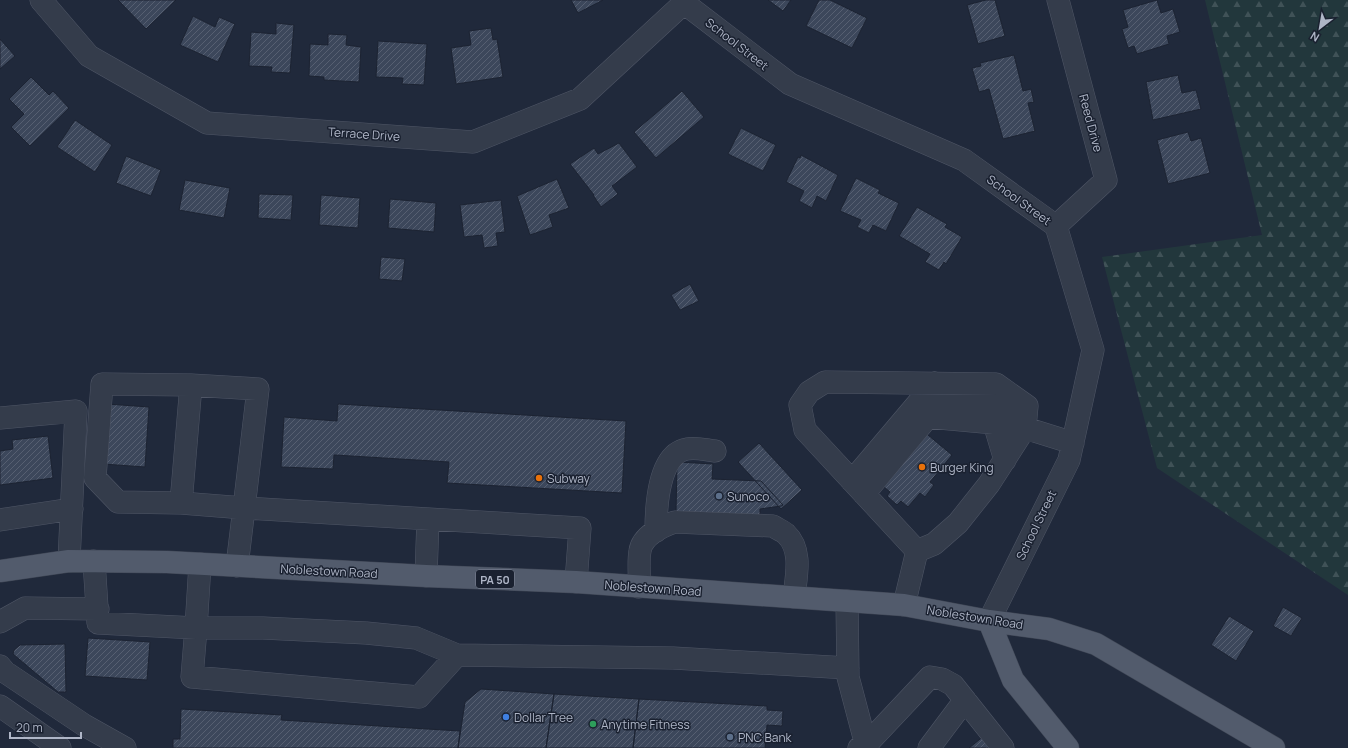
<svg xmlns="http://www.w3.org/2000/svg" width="1348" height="748" font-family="Manrope,sans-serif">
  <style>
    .forest { fill: url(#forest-firs) }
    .building { fill: url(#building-hatch); stroke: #1c2332 }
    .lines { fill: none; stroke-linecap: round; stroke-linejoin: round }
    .minor-casing { stroke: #4f5666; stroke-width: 23 }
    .major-casing { stroke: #3e4554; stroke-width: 23 }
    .minor { stroke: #343c4b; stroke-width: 22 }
    .major { stroke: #525b6c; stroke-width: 22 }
    .food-dot { fill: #e8710a; stroke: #1a2130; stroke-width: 1.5 }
    .service-dot { fill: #5c6f8a; stroke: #1a2130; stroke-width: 1.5 }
    .shop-dot { fill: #3f7fe0; stroke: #1a2130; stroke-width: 1.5 }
    .leisure-dot { fill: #2e9e5b; stroke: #1a2130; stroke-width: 1.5 }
    .labels { text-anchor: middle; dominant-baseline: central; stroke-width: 3; stroke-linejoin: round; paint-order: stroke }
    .shield { fill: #1a2130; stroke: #82899a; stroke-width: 1 }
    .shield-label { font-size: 11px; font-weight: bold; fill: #afb6c7 }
    .street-label { font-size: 12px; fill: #afb6c7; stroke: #1a2130 }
    .poi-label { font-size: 12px; fill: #afb6c7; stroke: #1a2130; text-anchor: start }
  </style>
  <defs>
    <pattern id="forest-firs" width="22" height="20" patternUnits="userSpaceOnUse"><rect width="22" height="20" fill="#22373c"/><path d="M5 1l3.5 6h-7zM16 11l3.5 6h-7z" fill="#405257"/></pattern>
    <pattern id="building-hatch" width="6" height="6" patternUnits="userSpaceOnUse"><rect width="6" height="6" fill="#3c475b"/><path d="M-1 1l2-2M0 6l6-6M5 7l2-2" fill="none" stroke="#565f71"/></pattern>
  </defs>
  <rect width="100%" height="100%" fill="#20293b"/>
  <path class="forest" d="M1205 0H1348V595L1157 468 1102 257 1262 235Z"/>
  <path class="building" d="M118 0H176L146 29Z
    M571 0H603L578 13Z
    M768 0H791L783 11Z
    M819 0H830L867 18 852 48 806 26Z
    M986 0H995L1005 36 978 44 967 5Z
    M1157 0 1161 13 1173 9 1180 32 1167 36 1169 44 1137 54 1134 46 1128 48 1122 29 1128 27 1123 10Z
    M193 16 215 27 219 17 235 24 218 62 180 45Z
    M276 23 294 25 290 73 271 72 272 67 249 66 251 32 276 34Z
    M491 28 493 40 497 39 503 77 456 84 451 48 471 45 469 31Z
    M328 34 347 35 346 45 361 47 359 82 324 80V77L309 76 310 44 328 45Z
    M0 39 15 56 0 69Z
    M378 41 427 44 424 85 402 84 403 78 376 77Z
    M1014 55 1023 91 1031 89 1034 102 1028 103 1035 131 1003 139 989 89 979 92 972 68 981 66 980 63Z
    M1178 75 1182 93 1196 90 1201 109 1153 120 1146 82Z
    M31 77 49 95 53 91 69 108 30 146 11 127 24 114 9 99Z
    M682 91 704 117 656 158 634 132Z
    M75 120 112 145 95 172 57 147Z
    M741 128 776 145 763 171 728 154Z
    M1188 132 1191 141 1201 138 1210 173 1168 184 1157 140Z
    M619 143 637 167 612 186 618 194 601 207 593 195H594L570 164 594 148 598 154Z
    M801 155 838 175 826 201 817 196 812 208 799 201 804 191 786 182 798 157 800 158Z
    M126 156 161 170 151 196 116 183Z
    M856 178 880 190 878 193 899 203 886 231 873 225 869 233 857 227 861 220 840 211Z
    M557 179 569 208 549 215 553 227 530 235 517 196Z
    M185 180 230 188 224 218 179 210Z
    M259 194 293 195 291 220 258 218Z
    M321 195 360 198 358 228 319 225Z
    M390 199 436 203 434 232 388 228Z
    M501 200 505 232 496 233 498 246 484 248 482 235 464 237 460 205Z
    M917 207 947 224 945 227 962 237 946 264 944 262 939 270 925 262 930 254 899 236Z
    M381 257 405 259 402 281 379 279Z
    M690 284 699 301 680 310 671 295Z
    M107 404 149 407 145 467 103 464Z
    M338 404 626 421 622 493 447 483 449 462 335 455H334L333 469 281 467 284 417 337 421Z
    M922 430 952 455 930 482 934 485 925 497 920 493 908 507 901 501 897 505 887 496 890 492 884 487Z
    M48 436 53 478 0 485V451L13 449 12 440Z
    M759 443 802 490 781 509 738 462Z
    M677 462 713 464 712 479 761 481 783 505 781 506 760 509V517L676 513Z
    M1283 607 1302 618 1291 636 1273 626Z
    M1229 616 1254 631 1236 661 1211 645Z
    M88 638 150 642 147 680 85 676Z
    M65 644 66 692H58L13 654 14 650 20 645Z
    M481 689 554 694 546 748H458L465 702Z
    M554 694 639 699 633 748H546Z
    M639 699 767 706V710L783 711 782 726 767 725 765 748H633Z
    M181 709 282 715 281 720 460 731 458 748H173V739H180Z
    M985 735 996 748H969Z"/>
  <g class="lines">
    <g class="minor-casing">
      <path id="minor" d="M41 0 89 56 207 123 473 142 580 99 684 3
        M683 0 684 3 790 84 964 160 1056 226 1093 350 1069 460 989 621
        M1056 226 1106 180 1058 0
        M825 382 996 384 1027 406 1025 428 989 484 958 523 934 544 917 551 805 430 800 405 809 392Z
        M191 385 258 389 244 508 181 503Z
        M928 417 943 400 995 401 1007 412 1000 442
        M0 418 76 411 69 561
        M1025 428 1073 443
        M852 481 935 383
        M864 494 928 417 994 423 1005 460
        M181 503 118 502 95 478 102 384 191 385
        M0 520 72 509
        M656 531C656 508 658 454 687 449 696 447 706 450 715 451
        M94 561 98 623 196 628 200 564
        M237 566 244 508 580 528 576 582
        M426 576 428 519
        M639 587C640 575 638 562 640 551 642 536 662 526 675 522L773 526C777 529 783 531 786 534 803 550 796 577 794 597
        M847 601 848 677 866 745 868 748
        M904 605 917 551
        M0 622 25 608 98 609
        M457 655 419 697 192 677 196 628H263L366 633 416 638 457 655 673 658 848 668
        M0 666 5 672 84 725 125 748
        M0 706 60 748
        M859 748 866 745 930 677 942 679 953 685 1003 748
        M929 748 965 700"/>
    </g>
    <g class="major-casing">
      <path id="major" d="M0 571 69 561 167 562 426 576 576 582 904 605 989 621 1049 629 1096 644 1274 748
        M989 621 1013 680 1068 748"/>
    </g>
    <use href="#minor" class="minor"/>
    <use href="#major" class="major"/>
  </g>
  <g class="food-dot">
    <circle cx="922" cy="467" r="4"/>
    <circle cx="539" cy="478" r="4"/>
  </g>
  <g class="service-dot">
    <circle cx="719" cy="496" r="4"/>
    <circle cx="730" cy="737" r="4"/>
  </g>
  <circle class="shop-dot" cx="506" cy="717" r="4"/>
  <circle class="leisure-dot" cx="593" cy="724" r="4"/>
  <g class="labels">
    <rect class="shield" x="476" y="570" width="38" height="18" rx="3"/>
    <g class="shield-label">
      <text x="495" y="579">PA 50</text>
    </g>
    <g class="street-label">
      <text transform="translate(737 44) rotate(38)">School Street</text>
      <text transform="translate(1091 123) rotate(75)">Reed Drive</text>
      <text transform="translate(364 134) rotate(4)">Terrace Drive</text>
      <text transform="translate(1019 200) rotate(36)">School Street</text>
      <text transform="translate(1036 525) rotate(-64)">School Street</text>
      <text transform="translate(329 571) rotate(3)">Noblestown Road</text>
      <text transform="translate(653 588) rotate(4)">Noblestown Road</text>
      <text transform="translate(975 617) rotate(9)">Noblestown Road</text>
    </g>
    <g class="poi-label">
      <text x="930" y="467">Burger King</text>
      <text x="547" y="478">Subway</text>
      <text x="727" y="496">Sunoco</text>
      <text x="514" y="717">Dollar Tree</text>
      <text x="601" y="724">Anytime Fitness</text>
      <text x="738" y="737">PNC Bank</text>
    </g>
  </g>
  <g transform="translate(1320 28) rotate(211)" stroke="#1a2130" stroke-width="3" paint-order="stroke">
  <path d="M0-3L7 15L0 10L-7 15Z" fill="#afb6c7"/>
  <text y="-6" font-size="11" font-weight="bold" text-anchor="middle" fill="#afb6c7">N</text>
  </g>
  <path d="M10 732v6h71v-6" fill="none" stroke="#afb6c7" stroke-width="2"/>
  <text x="16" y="732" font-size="12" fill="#afb6c7" stroke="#1a2130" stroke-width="3" paint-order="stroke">20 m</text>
</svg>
